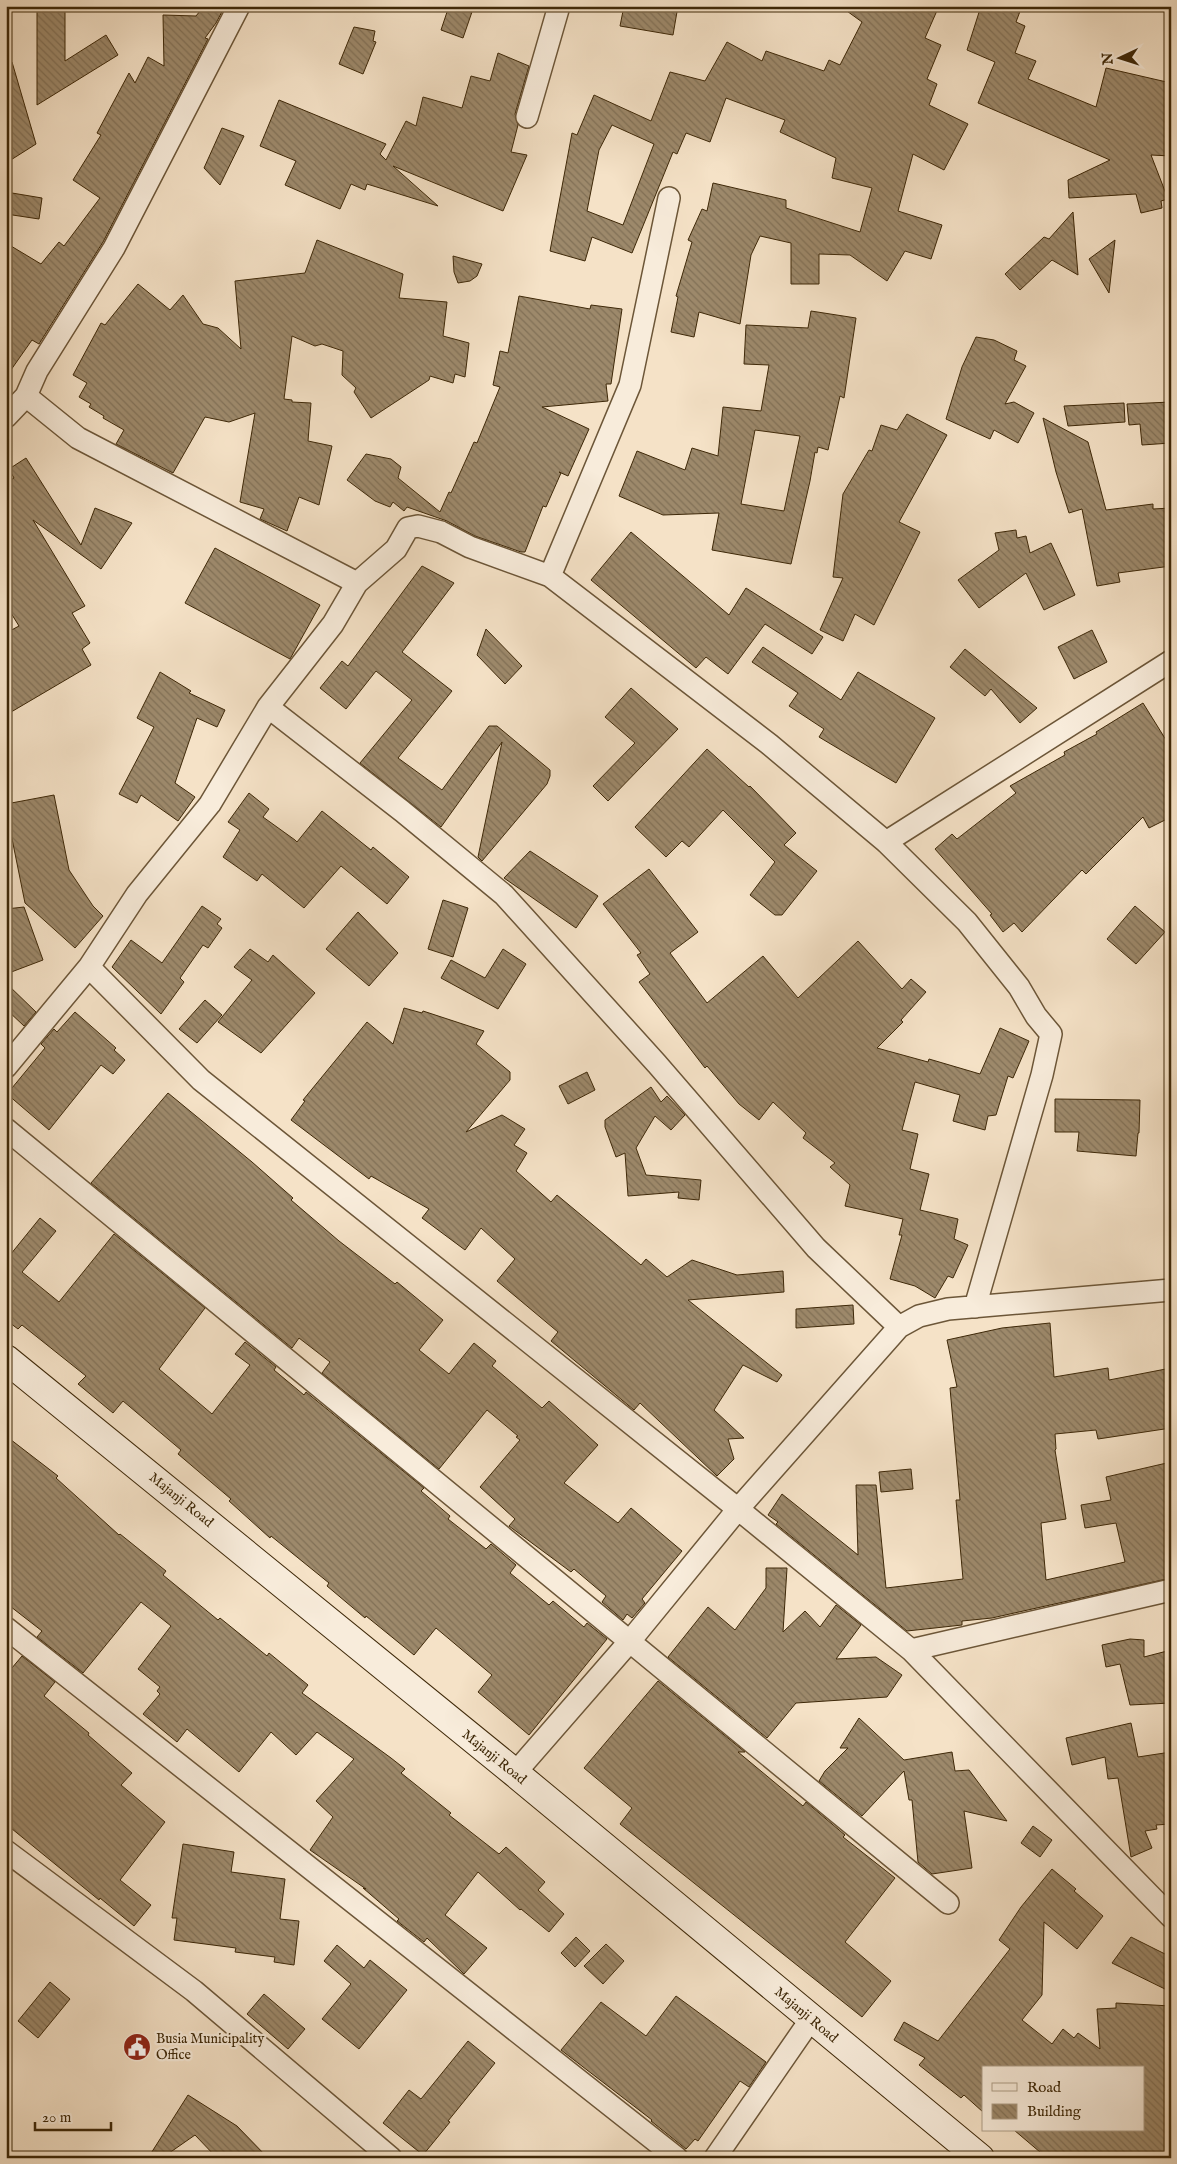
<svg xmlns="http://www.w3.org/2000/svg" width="1177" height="2164" font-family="'IM FELL English',serif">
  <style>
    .building { fill: url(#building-back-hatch); stroke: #3e2808; fill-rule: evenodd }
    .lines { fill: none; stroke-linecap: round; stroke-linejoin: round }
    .street-casing { stroke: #6c5638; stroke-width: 24 }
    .secondary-casing { stroke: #3e2808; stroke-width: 30 }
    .street { stroke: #f8ecdb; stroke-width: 21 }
    .secondary { stroke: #f8ecdb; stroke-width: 28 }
    .labels { text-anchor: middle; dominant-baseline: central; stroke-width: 4.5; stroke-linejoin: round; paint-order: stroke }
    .street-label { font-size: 14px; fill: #3e2808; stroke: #f8ecdb }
    .poi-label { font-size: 14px; fill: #3e2808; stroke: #f8ecdb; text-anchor: start }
  </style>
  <defs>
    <pattern id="building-back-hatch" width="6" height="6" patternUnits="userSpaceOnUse" patternTransform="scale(1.25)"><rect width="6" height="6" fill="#9d896b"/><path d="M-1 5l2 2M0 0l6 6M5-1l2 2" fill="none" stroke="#817056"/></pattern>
  </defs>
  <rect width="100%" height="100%" fill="#f5e2c7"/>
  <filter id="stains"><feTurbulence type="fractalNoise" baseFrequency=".004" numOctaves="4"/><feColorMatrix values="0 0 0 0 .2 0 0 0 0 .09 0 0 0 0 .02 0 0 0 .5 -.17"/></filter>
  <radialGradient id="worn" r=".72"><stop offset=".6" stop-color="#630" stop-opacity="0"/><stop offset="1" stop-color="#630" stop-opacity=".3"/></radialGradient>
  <path class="building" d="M204 6H225L216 23 205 38 208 39 103 242 39 344 32 340 6 377V243L41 264 59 242 64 246 100 198 73 180 101 135 97 133 129 73 135 83 148 57 164 66 163 15 196 16Z
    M449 6H474L463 38 441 30Z
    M624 6H678L673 35 620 26Z
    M840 6H939L925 38 941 45 927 79 937 84 929 105 968 124 944 170 913 154 898 211 942 225 931 259 905 251 887 281 850 255 819 254V284H791V243L760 236 751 255 740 324 699 312 694 337 671 332 678 297 676 296 692 242 688 240 702 209 707 211 713 183 786 200V208L860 232 872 188 832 178 836 158 780 132 785 120 726 98 710 142 686 133 677 154 673 152 632 253 592 237 585 261 550 251 572 133 577 135 594 95 651 121 670 72 705 81 727 42 762 61 766 51 824 71 829 60 840 65 862 22ZM612 125 654 144 623 225 587 211 599 150Z
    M981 6H1022L1016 22 1025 26 1015 53 1036 61 1028 79 1096 107 1106 68 1171 83V156L1151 155 1168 199 1161 201 1162 208 1141 213 1136 194 1069 198 1068 180 1110 160 978 103 995 62 967 50Z
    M65 7V61L106 35 118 55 37 105V8Z
    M354 27 375 31 373 41 376 42 363 74 339 64Z
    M498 53 529 66 515 114 518 125 511 152 527 155 503 211 393 166 438 206 367 184 365 190 351 184 340 209 285 185 296 161 260 146 279 100 386 144 380 154 386 160 406 121 416 126 423 97 462 108 471 76 490 81Z
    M6 62H12L36 144 6 163Z
    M222 128 244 136 220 185 204 168Z
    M6 192 42 198 39 219 6 214Z
    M1073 212 1078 275 1052 260 1020 290 1005 274 1044 237 1049 239Z
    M317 240 403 274 399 298 447 302 443 336 469 343 465 377 455 374 453 383 430 376 429 380 371 418 354 392 356 388 342 375 343 351 322 344 315 346 292 336 284 399 292 400V402L311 403 308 441 332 446 319 505 299 497 287 531 260 519 264 509 240 502 255 413 229 422 205 417 173 473 116 444 124 430 103 418 104 416 89 407 91 404 79 397 87 383 73 375 101 323 105 325 138 284 170 310 183 295 203 324 218 328 241 349 235 281 305 273Z
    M1115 240 1109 293 1089 259Z
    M453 256 482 264 477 276 470 281 458 283 454 272Z
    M519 296 590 309 591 305 622 309 611 384H606L608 401 542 407 589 429 568 476 559 472 561 473 546 507 543 506 525 552H521L475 536 447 521 407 507 404 511 393 502 390 507 375 501 347 480 366 454 391 459 401 467 398 478 440 512 449 492 451 493 474 442 477 443 500 387 493 385 500 351 508 353Z
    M811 311 856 318 844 398 840 396 828 450 818 447 817 453 815 452 810 481 791 564 712 550 719 513 663 515 619 496 637 451 685 470 692 448 718 456 723 407 761 411 769 365 744 364 746 325 808 328ZM755 430 800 436 784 511 741 504Z
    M976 337 994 340 1017 351 1014 360 1026 366 1005 404 1014 402 1034 413 1018 443 994 430 990 439 946 419 962 367Z
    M1171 402V443L1142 445 1140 424 1129 425 1127 404Z
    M1124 403 1125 422 1068 426 1064 406Z
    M907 414 947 435 899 522 920 532 874 625 855 614 843 641 820 630 843 578 833 577 843 494 869 450 872 451 881 425 897 430Z
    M1043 418 1088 442 1106 510 1153 504V509L1171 508V566L1118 573 1120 582 1097 586 1082 509 1069 513 1056 472Z
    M26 458 81 545 95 508 132 523 101 569 33 520 85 606 72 613 90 643 82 649 91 665 6 715V633L19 626 6 605V476L9 481 14 478 9 469Z
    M1016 530 1017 538 1026 536 1030 553 1051 543 1075 595 1044 610 1026 573 979 608 958 580 999 550 995 533Z
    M631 532 729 615 746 588 823 637 812 654 765 624 728 674 706 657 696 668 591 580Z
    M215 548 320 605 290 659 185 603Z
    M422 566 454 583 402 652 452 691 398 758 442 790 489 726H497L550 770V776L547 784 482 861 478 857 502 742 441 827 360 763 412 700 376 671 346 709 320 688 342 661 348 666Z
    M486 629 522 666 505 684 477 655Z
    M1092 630 1107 662 1074 679 1058 647Z
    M763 647 841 700 858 672 935 718 896 783 819 737 824 729 789 706 798 693 752 662Z
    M965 649 1000 678 1037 708 1020 723 991 689 985 696 950 667Z
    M160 672 191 691 189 693 225 710 217 727 197 718 175 783 195 797 178 821 141 795 137 803 119 794 154 727 137 718Z
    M631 688 678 729 608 801 593 786 635 743 605 717Z
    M1143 703 1171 748V817L1149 828 1143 817 1086 874 1082 870 1022 932 1014 923 1003 932 990 915 992 914 935 849 952 834 957 839 1016 793 1010 786 1065 755 1064 752 1097 734 1096 732Z
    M707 749 749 787 750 786 796 833 784 845 817 871 782 915H775L750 895 775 862 723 810 689 847 682 841 666 857 635 827Z
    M249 793 269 809 263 817 295 840 297 842 322 811 371 850 373 847 409 877 387 904 341 866 304 908 262 874 257 881 223 857 240 830 228 822Z
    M54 795 69 870 93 906 103 916 75 948 25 903 6 809V804Z
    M530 851 598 896 576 928 504 878Z
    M649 869 698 932 670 953 707 1003 763 956 798 998 858 941 902 989 911 979 926 992 901 1020 903 1022 877 1048 928 1062 929 1059 980 1074 1000 1028 1029 1041 1013 1078 1008 1076 996 1115 988 1116 985 1130 953 1121 960 1095 915 1082 902 1130 918 1134 910 1169 929 1174 920 1210 958 1219 954 1239 968 1245 953 1278 948 1276 935 1298 915 1286 890 1279 902 1235H899L903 1219 845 1206 850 1185 830 1167 835 1163 803 1138 806 1133 773 1102 759 1120 739 1104 707 1066 705 1068 639 982 650 974 637 955 641 953 603 904Z
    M443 900 468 908 453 957 428 949Z
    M202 906 221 919 217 924 222 928 208 948 203 945 180 978 184 982 161 1014 112 967 131 940 162 963Z
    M1135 906 1165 932 1136 964 1107 939Z
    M24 907 43 960 6 974V909Z
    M358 912 398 953 369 986 326 949Z
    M250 949 268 962 273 955 315 993 261 1053 218 1022 252 980 234 967Z
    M503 949 526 964 498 1009 441 978 451 960 485 978Z
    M6 983 36 1012 24 1026 6 1009Z
    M205 1000 222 1015 197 1043 179 1029Z
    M404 1008 422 1013 423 1011 484 1031 476 1044 510 1072V1080L466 1132 502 1115 525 1129 514 1145 527 1153 516 1171 551 1202 557 1195 641 1265 646 1259 667 1277 692 1260 737 1275 783 1271 784 1292 688 1300 782 1375 777 1382 743 1365 714 1410 744 1438 728 1439 734 1459 717 1476 640 1403 634 1410 551 1341 558 1332 497 1281 515 1259 481 1228 465 1250 422 1218 429 1209 371 1176 369 1179 291 1120 305 1101 303 1100 367 1022 393 1044Z
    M75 1012 116 1048 114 1050 125 1060 113 1074 101 1065 49 1130 7 1094 45 1048 41 1044 54 1029 57 1032Z
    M587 1072 595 1090 568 1104 559 1086Z
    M651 1087 661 1102 667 1096 685 1115 671 1130 655 1116 636 1148 646 1175 701 1180 699 1200 678 1198 679 1192 628 1196 625 1153 616 1157 605 1127V1120Z
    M168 1093 252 1162 293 1198 291 1200 339 1241 395 1284 397 1282 443 1320 419 1350 449 1374 474 1343 496 1361 492 1366 542 1408 549 1401 598 1445 564 1483 618 1523 631 1508 682 1551 642 1599 645 1603 632 1618 627 1614 623 1620 602 1602 606 1596 574 1569 571 1572 509 1526 515 1519 480 1487 520 1440 516 1437 518 1436 487 1410 439 1469 322 1373 330 1362 299 1338 292 1348 91 1183Z
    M1055 1099 1140 1100 1139 1133H1138L1136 1156 1077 1151 1079 1132H1055Z
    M40 1218 56 1231 22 1272 59 1302 114 1234 205 1308 159 1369 212 1414 250 1365 235 1354 245 1342 276 1367 274 1370 304 1395 306 1392 424 1488 421 1491 450 1516 448 1519 486 1549 491 1544 516 1565 510 1573 549 1605 553 1601 584 1627 587 1623 607 1639 529 1735 478 1692 492 1675 436 1628 414 1655 366 1616 365 1618 327 1586 329 1583 271 1536 270 1538 229 1501 231 1499 178 1454 181 1450 123 1401 113 1413 78 1384 86 1376 22 1325 18 1329 6 1320V1260Z
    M853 1305 854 1324 796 1328V1309Z
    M1050 1323 1054 1377 1108 1368 1109 1380 1171 1368V1428L1098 1439 1096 1430 1055 1434 1056 1449 1055 1450 1066 1519 1041 1523 1046 1580 1125 1562 1116 1523 1085 1528 1081 1505 1111 1500 1106 1477 1171 1462V1578L992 1618 962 1621V1625L907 1631 776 1524 778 1522 768 1515 782 1494 858 1555 856 1485H876L886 1588 963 1579 956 1500H960L950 1388 957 1387 947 1340 1002 1328Z
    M6 1436 58 1476 56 1478 119 1535 120 1534 166 1571 163 1575 218 1620 220 1618 267 1656 269 1653 308 1685 302 1693 391 1758 405 1769 401 1773 451 1813 449 1815 499 1854 506 1847 545 1882 538 1890 564 1914 549 1932 521 1909 520 1910 478 1872 445 1915 487 1948 464 1974 427 1938 424 1942 397 1921 399 1919 363 1888 366 1889 310 1850 333 1817 316 1801 354 1759 317 1732 296 1755 271 1732 239 1772 187 1729 177 1742 143 1714 160 1694 157 1691 160 1687 138 1669 171 1626 141 1602 83 1673 37 1637 42 1631 6 1603Z
    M911 1469 913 1489 881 1492 879 1472Z
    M766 1568H787L783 1632 805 1611 820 1627 836 1605 861 1625 836 1659 876 1657 902 1675 887 1697 796 1703 767 1738 668 1657 708 1607 735 1630 766 1588Z
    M1130 1639 1144 1640V1657L1171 1650V1703L1130 1705 1120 1664 1106 1667 1102 1645Z
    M22 1656 55 1682 44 1696 89 1733 88 1735 132 1773 121 1785 165 1822 120 1880 151 1905 134 1926 100 1898 99 1900 6 1824V1675Z
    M658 1681 745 1752H738L803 1806 806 1802 845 1835 843 1837 895 1878 845 1942 891 1981 862 2017 620 1824 632 1808 584 1768Z
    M859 1718 904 1760 952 1752 955 1771 969 1770 1007 1821 964 1811 972 1868 932 1874 918 1862 912 1800H909L904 1771 862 1816 819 1781 825 1771 848 1748H840Z
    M1131 1723 1138 1757 1171 1752V1824L1156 1825 1157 1829 1145 1831 1152 1848 1131 1857 1118 1778 1108 1779 1105 1757 1072 1765 1066 1738Z
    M1033 1826 1052 1840 1040 1857 1021 1843Z
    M183 1844 234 1852 231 1872 285 1879 280 1919 299 1921 294 1965 274 1962 275 1957 235 1952 236 1948 174 1940 177 1918H172Z
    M1052 1869 1076 1889 1074 1891 1103 1916 1077 1949 1044 1922 1042 1995 1022 2020 1052 2044 1063 2029 1074 2038 1078 2033 1100 2049 1097 2009 1116 2008V2003L1171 2006V2080L1165 2091 1171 2095V2147L1163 2158H1047L1014 2130H1143V2068H983V2112L964 2095 961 2098 919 2065 925 2058 894 2040 904 2022 938 2041 1010 1949 999 1940 1021 1907Z
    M576 1937 590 1951 575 1967 561 1953Z
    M1131 1937 1171 1957V1992L1112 1963Z
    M606 1944 624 1961 603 1984 584 1966Z
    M337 1945 364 1968 370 1960 407 1990 359 2049 322 2019 351 1984 324 1961Z
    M50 1982 70 1999 38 2038 18 2021Z
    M264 1994 305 2029 288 2049 247 2014Z
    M676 1996 766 2062 749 2087 740 2081 698 2141 695 2139 686 2149 651 2121 652 2120 561 2050 601 2002 646 2036Z
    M468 2041 495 2063 448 2121 450 2122 423 2155 383 2123 409 2090 421 2099Z
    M188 2095 237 2126 268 2158H217L195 2135 162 2158H148Z"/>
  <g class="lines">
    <g class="street-casing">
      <path id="street" d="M239 6 114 248 37 371 26 396 78 438 357 583 333 624 268 707 210 804 137 894 89 967 201 1080 738 1509 911 1650 1171 1917
        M527 117 559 6
        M6 417 26 396
        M550 576 630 385 669 198
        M357 583 396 549 408 528 418 526 441 532 470 547 550 576 769 744 886 842 967 922 1019 987 1036 1016 1051 1034 1042 1075 975 1307
        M268 707 402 811 504 895 657 1064 816 1248 899 1327
        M886 842 1171 661
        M6 1067 89 967
        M6 1129 948 1903
        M6 1628 677 2158
        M911 1650 1171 1590
        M515 1773 630 1641 738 1509 899 1327 919 1316 948 1309 1171 1290
        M6 1851 194 1991 391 2158
        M715 2158 811 2019"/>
    </g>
    <g class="secondary-casing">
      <path id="secondary" d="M6 1359 515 1773 980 2158"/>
    </g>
    <use href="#street" class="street"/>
    <use href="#secondary" class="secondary"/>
  </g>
  <defs>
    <g id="civic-disc" transform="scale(1.4375)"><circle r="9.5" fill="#8f2418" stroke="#f8ecdb"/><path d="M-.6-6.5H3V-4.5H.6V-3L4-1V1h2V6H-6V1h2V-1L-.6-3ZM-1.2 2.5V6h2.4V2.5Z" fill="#fff"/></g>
  </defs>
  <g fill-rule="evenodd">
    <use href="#civic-disc" x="137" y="2047"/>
  </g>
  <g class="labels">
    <g class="street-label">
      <text transform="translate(181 1500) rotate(39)">Majanji Road</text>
      <text transform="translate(494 1757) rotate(39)">Majanji Road</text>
      <text transform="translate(806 2015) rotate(40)">Majanji Road</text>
    </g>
    <g class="poi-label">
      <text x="156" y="2039">Busia Municipality<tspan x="156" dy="16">Office</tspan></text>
    </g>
  </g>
  <rect width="1177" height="2164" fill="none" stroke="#f5e2c7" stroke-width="25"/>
  <rect x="8" y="8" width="1162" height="2149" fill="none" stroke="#3e2808" stroke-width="2.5"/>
  <rect x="12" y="12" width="1152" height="2139" fill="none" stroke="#3e2808"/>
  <rect x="982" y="2066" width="162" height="65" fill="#f8ecdb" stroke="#ae9e87"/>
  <rect x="992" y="2083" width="25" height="8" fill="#f8ecdb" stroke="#ae9e87"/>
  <text x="1027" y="2092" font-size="15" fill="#3e2808">Road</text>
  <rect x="992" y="2104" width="25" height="15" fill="url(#building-back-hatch)" stroke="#ae9e87"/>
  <text x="1027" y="2116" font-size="15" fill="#3e2808">Building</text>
  <g transform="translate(1120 58) rotate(266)" stroke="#f8ecdb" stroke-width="4" paint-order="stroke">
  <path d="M0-4L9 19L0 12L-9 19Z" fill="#3e2808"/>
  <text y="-8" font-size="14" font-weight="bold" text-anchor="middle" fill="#3e2808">N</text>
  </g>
  <path d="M35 2122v8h76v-8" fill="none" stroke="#3e2808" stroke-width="2.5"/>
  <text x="42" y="2122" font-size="15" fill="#3e2808" stroke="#f8ecdb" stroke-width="4" paint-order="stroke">20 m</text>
  <rect width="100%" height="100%" filter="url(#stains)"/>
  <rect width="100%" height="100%" fill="url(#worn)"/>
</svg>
